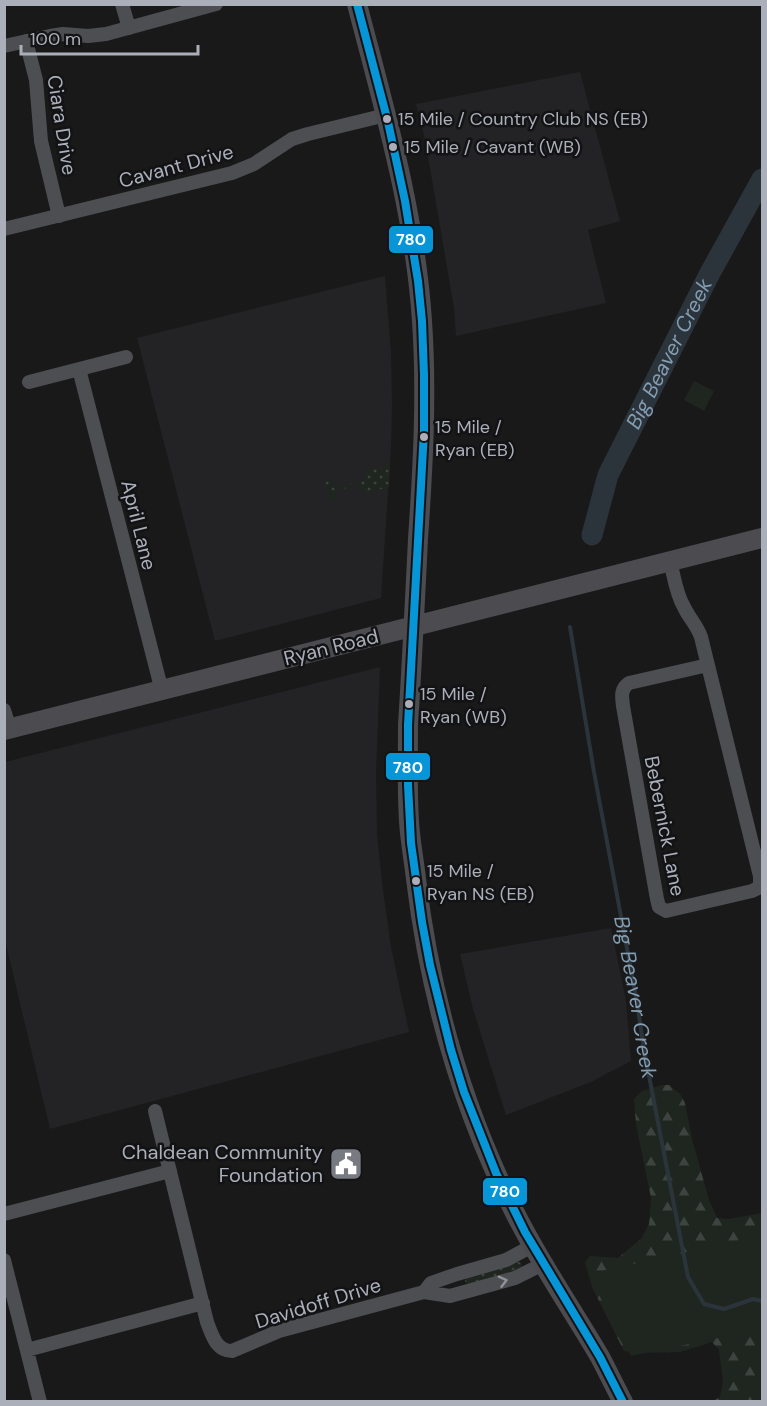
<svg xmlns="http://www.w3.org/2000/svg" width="767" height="1406" font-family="'DM Sans',sans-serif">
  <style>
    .built { fill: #232325 }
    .grass { fill: url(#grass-dots) }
    .forest { fill: url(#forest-firs) }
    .park { fill: #1f2620 }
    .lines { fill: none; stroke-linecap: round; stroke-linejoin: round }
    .stream { stroke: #2c343b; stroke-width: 4 }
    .river { stroke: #2c343b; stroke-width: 21 }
    .minor { stroke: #4d4e52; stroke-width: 14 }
    .secondary { stroke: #4c4c50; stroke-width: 20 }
    .bus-1-casing { stroke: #131315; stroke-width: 12 }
    .bus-1 { stroke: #0696d7; stroke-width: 8 }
    .oneway { stroke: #8f929b }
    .bus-dot { fill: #abafba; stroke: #131315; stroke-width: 2 }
    .labels { text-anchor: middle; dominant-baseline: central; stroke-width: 5; stroke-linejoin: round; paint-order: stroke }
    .bus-label { font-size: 18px; fill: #abafba; stroke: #131315; text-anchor: start }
    .street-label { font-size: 20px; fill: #abafba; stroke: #131315 }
    .poi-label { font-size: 20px; fill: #abafba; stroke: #131315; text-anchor: end }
    .water-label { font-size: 21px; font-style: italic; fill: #839db3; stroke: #131315 }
    .line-badge { stroke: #131315; stroke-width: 2 }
    .badge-label { font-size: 16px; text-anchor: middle; font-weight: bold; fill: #fff }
  </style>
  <defs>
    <pattern id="grass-dots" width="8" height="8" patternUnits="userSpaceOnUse" patternTransform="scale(1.5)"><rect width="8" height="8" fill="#1f2620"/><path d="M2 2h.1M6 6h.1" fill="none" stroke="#3d433e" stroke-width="1.8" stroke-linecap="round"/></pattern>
    <pattern id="forest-firs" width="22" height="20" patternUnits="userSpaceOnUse" patternTransform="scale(1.5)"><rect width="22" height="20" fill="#1f2620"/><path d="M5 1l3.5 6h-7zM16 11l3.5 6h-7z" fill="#3d433e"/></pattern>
  </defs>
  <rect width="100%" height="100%" fill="#191919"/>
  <path class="built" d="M580 72 620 221 588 230 606 303 456 336 454 308 425 139 416 104Z
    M385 276 391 352 392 406 391 447 381 598 215 641 137 338Z
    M380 667 376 771 377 835 383 890 391 947 409 1032 50 1129 5 940V762Z
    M611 928 626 1001 631 1061 591 1082 506 1115 473 1009 460 954Z"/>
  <path class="grass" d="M390 465 389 487 365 493H364L361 484 335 491 336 498 333 500 330 499 325 481 332 479 335 488 366 480 364 472 366 470Z
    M517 1261 521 1263 522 1266C511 1277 484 1281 469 1285L465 1282 466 1277Z"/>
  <path class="forest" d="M662 1085H669L680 1094 685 1103 692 1139 709 1200 717 1218 729 1219 762 1213V1401H713L720 1397 723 1382 719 1350 712 1342 680 1352 635 1353 624 1351 592 1287 585 1262 590 1256 618 1258 642 1238 649 1224 651 1198 636 1124 634 1099 642 1091Z"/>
  <path class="park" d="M694 381 714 391 704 411 684 400Z
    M762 1235V1329L631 1356 588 1274Z"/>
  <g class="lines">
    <path class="stream" id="s1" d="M570 627 594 772 637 1002 644 1050 688 1277 704 1304 724 1309 753 1299 762 1301"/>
    <path class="river" id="s2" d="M592 535 608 475 710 273 762 179"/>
    <path class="minor" d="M122 4 129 28
      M26 41 36 80 41 141 59 216
      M4 46 50 36 63 34 88 36 106 34 216 4
      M4 229 232 173 254 164 292 139 308 134 386 115
      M79 369 162 691
      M29 382 126 357
      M670 561C674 576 676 594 684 607 689 618 697 625 701 637L760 876V884L758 888 752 891 666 911 659 907 657 899 623 706C622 697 620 689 629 683L708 665
      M4 710 10 729
      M155 1111 207 1322C212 1335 216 1351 232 1351L279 1331 424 1292 450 1296 515 1278 543 1264
      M4 1214 170 1171
      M4 1260 40 1402
      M424 1292 431 1283 457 1274 506 1260 532 1246
      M27 1350 203 1303"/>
    <path class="secondary" d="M357 4C384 108 415 213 422 321 427 393 423 466 418 539 415 601 412 663 408 725 408 757 407 789 409 821 410 840 414 860 416 879 430 995 462 1108 515 1213 540 1263 572 1309 600 1357 608 1372 615 1387 623 1402
      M4 730 762 538"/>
    <g class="bus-1-casing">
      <path id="bus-1" d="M357 4 388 122 405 201 418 281 422 321 424 375V430L408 725V785L411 843 422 922 430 965 451 1050 464 1092 496 1173 525 1232 600 1357 623 1402"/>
    </g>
    <use href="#bus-1" class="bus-1"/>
  </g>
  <defs><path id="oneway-chevron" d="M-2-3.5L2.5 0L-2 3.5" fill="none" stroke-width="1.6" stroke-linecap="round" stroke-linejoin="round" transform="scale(1.5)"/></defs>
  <use class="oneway" href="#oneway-chevron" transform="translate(503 1281) rotate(-15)"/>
  <defs>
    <g id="civic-square" transform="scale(1.725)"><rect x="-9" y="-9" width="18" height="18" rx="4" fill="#787a82" stroke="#131315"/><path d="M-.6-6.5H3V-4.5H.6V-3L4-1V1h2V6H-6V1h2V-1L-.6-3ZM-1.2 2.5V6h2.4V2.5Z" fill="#fff"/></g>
  </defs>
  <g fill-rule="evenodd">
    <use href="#civic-square" x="346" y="1164"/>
  </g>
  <g class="bus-dot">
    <circle cx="387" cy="119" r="5"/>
    <circle cx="393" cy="147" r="5"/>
    <circle cx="424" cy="437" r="5"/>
    <circle cx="409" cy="704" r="5"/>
    <circle cx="416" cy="881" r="5"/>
  </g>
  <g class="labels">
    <g class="bus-label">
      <text x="398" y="119">15 Mile / Country Club NS (EB)</text>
      <text x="404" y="147">15 Mile / Cavant (WB)</text>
      <text x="435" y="427">15 Mile /<tspan x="435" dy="23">Ryan (EB)</tspan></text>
      <text x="420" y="694">15 Mile /<tspan x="420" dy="23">Ryan (WB)</tspan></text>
      <text x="427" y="871">15 Mile /<tspan x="427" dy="23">Ryan NS (EB)</tspan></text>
    </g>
    <g class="street-label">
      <text transform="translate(62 125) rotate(81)">Ciara Drive</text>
      <text transform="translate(176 166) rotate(-15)">Cavant Drive</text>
      <text transform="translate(139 525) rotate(76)">April Lane</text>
      <text transform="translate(331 647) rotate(-14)">Ryan Road</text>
      <text transform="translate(665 826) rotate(79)">Bebernick Lane</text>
      <text transform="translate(318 1303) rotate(-17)">Davidoff Drive</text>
    </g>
    <g class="poi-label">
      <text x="323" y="1152">Chaldean Community<tspan x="323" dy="23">Foundation</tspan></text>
    </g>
    <g class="water-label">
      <text stroke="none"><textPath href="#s2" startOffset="198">Big Beaver Creek</textPath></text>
      <text stroke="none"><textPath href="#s1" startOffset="376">Big Beaver Creek</textPath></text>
    </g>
  </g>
  <g class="line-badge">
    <rect x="388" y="225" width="46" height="29" rx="6" fill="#0696d7"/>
    <rect x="385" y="752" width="46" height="29" rx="6" fill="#0696d7"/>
    <rect x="482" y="1177" width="46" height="29" rx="6" fill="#0696d7"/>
  </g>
  <g class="badge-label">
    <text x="411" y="245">780</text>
    <text x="408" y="773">780</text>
    <text x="505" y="1197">780</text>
  </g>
  <rect width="767" height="1406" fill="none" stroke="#abafba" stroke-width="12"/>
  <path d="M21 45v9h177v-9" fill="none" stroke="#abafba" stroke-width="3"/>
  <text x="30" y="45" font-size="18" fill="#abafba" stroke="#131315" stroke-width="4.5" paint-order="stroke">100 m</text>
</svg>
